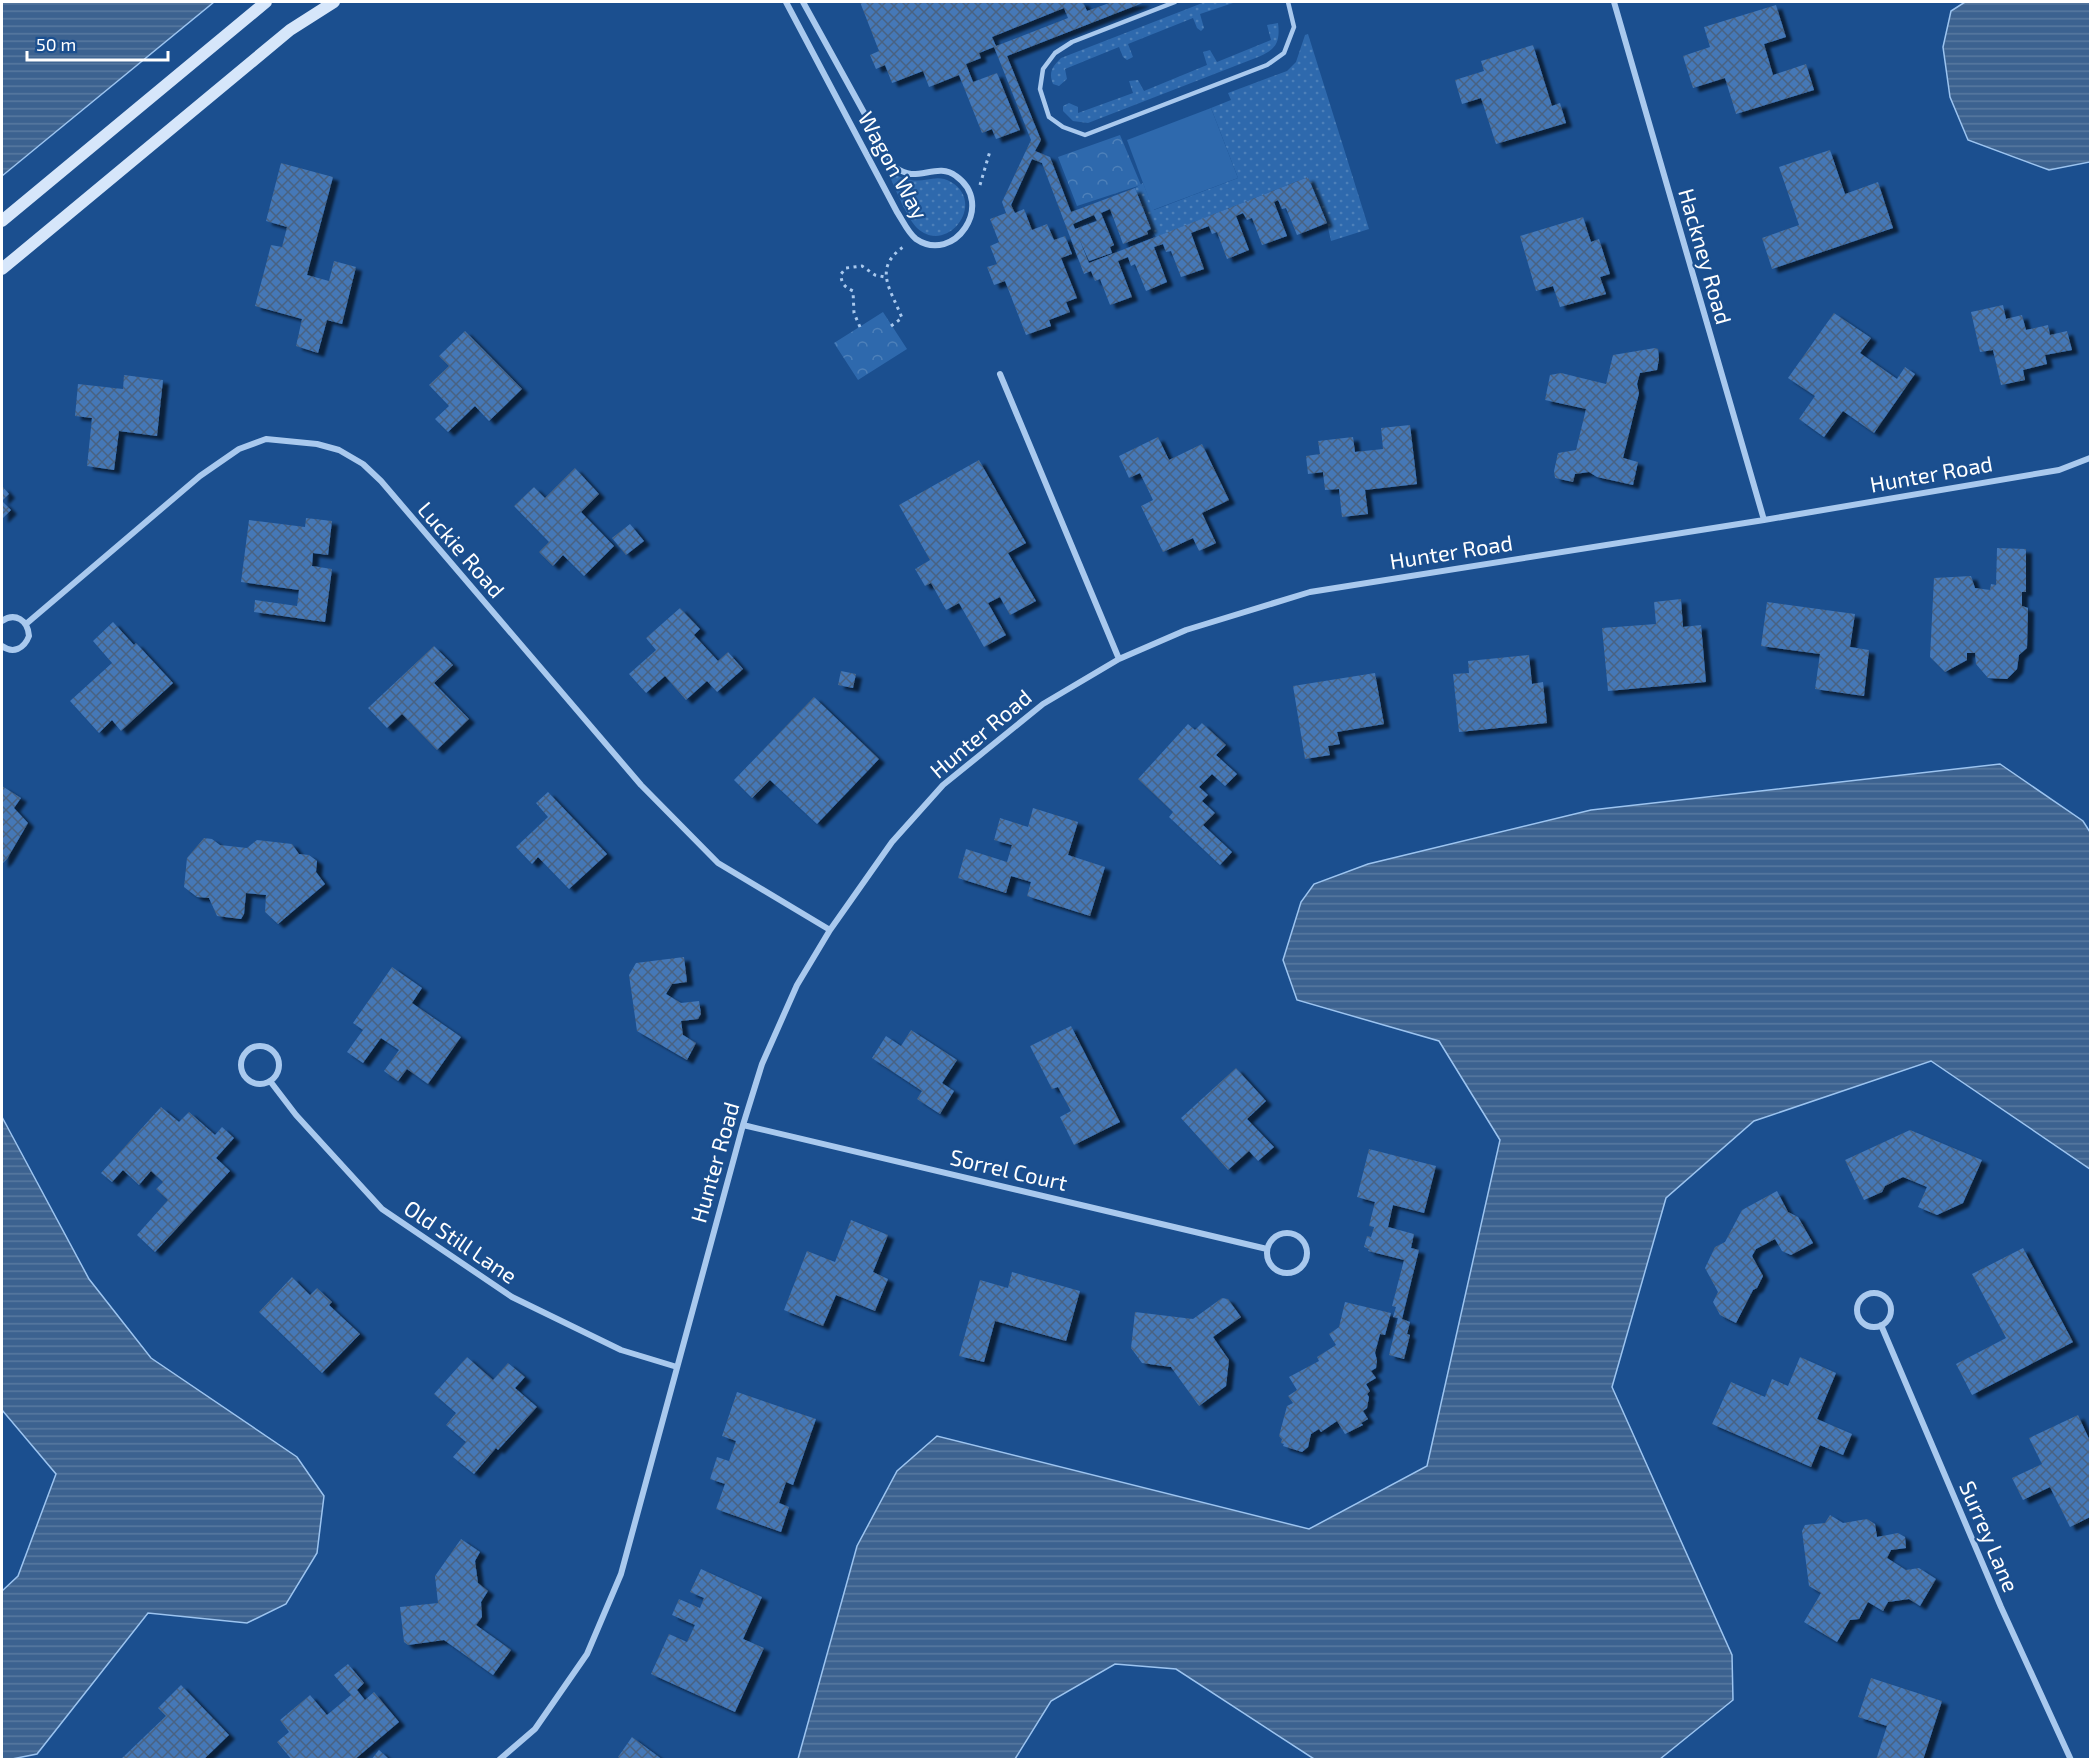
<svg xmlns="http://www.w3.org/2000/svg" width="2092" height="1761" font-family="'Exo 2',sans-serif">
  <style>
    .grass { fill: url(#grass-dots) }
    .park { fill: url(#park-crowns) }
    .pitch { fill: #2e69ad }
    .water { fill: url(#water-rules); stroke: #9cc4f0; stroke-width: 1.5 }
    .building { fill: url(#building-cross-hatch); fill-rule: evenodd; filter: url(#shadow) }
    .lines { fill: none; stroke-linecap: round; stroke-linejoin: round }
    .path { stroke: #a9c9ee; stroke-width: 3; stroke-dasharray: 3 4.5; stroke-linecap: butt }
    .service { stroke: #a9c9ee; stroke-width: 4.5 }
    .minor { stroke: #a9c9ee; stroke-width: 6 }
    .secondary { stroke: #d6e6fa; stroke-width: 12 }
    .labels { text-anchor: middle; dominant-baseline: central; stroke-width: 4.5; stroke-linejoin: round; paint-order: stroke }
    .street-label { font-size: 22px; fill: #fff; stroke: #1b4f8f }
  </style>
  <defs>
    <pattern id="grass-dots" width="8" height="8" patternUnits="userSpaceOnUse" patternTransform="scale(1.5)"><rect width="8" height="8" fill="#2e69ad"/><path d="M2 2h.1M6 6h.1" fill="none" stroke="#4d80b9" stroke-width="1.8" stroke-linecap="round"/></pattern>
    <pattern id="park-crowns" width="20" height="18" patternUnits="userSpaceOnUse" patternTransform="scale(1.5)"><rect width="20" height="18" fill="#2e69ad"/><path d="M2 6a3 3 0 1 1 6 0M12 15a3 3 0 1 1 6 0" fill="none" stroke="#4d80b9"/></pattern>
    <pattern id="water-rules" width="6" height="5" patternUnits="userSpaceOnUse" patternTransform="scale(1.5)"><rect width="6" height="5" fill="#3c6290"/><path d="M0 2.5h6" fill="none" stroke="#597aa1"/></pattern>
    <pattern id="building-cross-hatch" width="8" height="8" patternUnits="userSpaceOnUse" patternTransform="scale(1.5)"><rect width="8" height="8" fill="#4478b7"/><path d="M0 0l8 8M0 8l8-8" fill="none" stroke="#486282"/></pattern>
    <filter id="shadow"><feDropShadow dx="6" dy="4" stdDeviation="1.5" flood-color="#0009"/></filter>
  </defs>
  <rect width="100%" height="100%" fill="#1b4f8f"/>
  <path class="grass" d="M1205 2H1236L1200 14 1204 28 1201 31 1197 28 1193 18 1128 44 1133 57 1127 60 1123 57 1119 47 1065 69 1067 79 1059 86 1053 84C1048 72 1053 66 1061 58Z
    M1278 23C1281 46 1273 51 1253 59L1088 123 1073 121 1063 111V106L1069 103 1078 107V113L1133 93 1129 81 1138 80 1144 91 1207 65 1203 52 1210 50 1217 62 1271 40 1267 25Z
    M1308 34 1369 229 1331 241 1327 223 1308 177 1156 237 1151 229 1135 188 1143 183 1154 210 1238 178 1211 108 1231 100 1228 93 1287 71 1296 62 1305 35Z
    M893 174C899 176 905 179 911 180 925 183 937 173 951 182 987 203 947 256 917 228 908 219 896 191 891 179Z"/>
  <path class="park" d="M1120 135 1141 185 1077 206 1058 157Z
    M883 312 907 349 858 380 834 343Z"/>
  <path class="pitch" d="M1211 108 1238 178 1153 210 1127 140Z"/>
  <path class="water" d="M2 2H214L2 176Z
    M1965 2H2090V162L2049 170 1968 140 1950 97 1943 47 1951 11Z
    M2000 764 2083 821 2090 832V1169L1931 1061 1754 1121 1666 1198 1612 1387 1732 1655 1733 1700 1660 1759H1314L1176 1669 1115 1664 1051 1701 1015 1759H798L857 1546 897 1471 937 1436 1309 1529 1427 1466 1500 1140 1439 1041 1297 1000 1283 960 1301 902 1314 884 1368 864 1591 810Z
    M2 1117 89 1279 151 1358 297 1457 324 1496 317 1553 286 1604 247 1623 148 1613 37 1754 12 1759H2V1591L18 1576 56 1474 2 1410Z"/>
  <path class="building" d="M860 2H1083L1087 11 1112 2H1145L1007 56 1041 140 1035 151 1050 157 1071 212 1135 188 1151 229 1147 231 1148 234 1123 244 1110 209 1101 213 1114 245 1110 247 1112 253 1089 261 1078 236 1089 263 1308 177 1327 223 1297 235 1286 208 1282 209 1278 200 1274 202 1287 236 1262 245 1252 218 1247 220 1243 213 1236 216 1249 250 1227 259 1217 232 1212 234 1209 226 1191 233 1204 269 1181 277 1171 251 1166 252 1163 244 1154 247 1167 282 1146 291 1135 264 1131 266 1128 257 1118 261 1132 297 1110 305 1100 279 1095 281 1091 271 1084 274 1042 163 1032 159 1011 205 1015 213 1024 209 1032 230 1047 224 1054 240 1065 236 1072 254 1061 258 1077 298 1066 302 1070 312 1049 320 1051 326 1026 335 1005 281 994 285 987 267 997 264 990 246 999 242 990 219 1006 213 1002 202 1031 140 994 47 979 53 981 58 966 64 973 82 997 73 1020 130 996 139 992 129 982 133 959 75 929 87 923 71 892 83 885 65 876 69 870 55 879 51ZM1064 8 1068 18 996 46 992 37ZM1094 215 1097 221 1075 229 1073 224Z
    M1776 5 1786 37 1764 44 1773 75 1806 64 1814 90 1736 114 1725 78 1693 88 1683 56 1710 47 1704 27Z
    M1533 45 1552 106 1560 103 1566 123 1496 144 1481 98 1462 104 1455 80 1484 71 1481 61Z
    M1830 150 1845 194 1878 182 1893 228 1772 269 1762 238 1799 225 1779 167Z
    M281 163 333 177 307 275 329 281 334 261 356 267 342 324 327 320 318 353 296 346 302 319 255 306 271 245 282 247 287 227 266 221Z
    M1583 217 1591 242 1599 239 1610 274 1600 277 1606 294 1560 307 1553 286 1536 291 1520 236Z
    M2003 305 2006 319 2022 315 2026 330 2048 325 2050 335 2067 331 2072 350 2045 355 2047 364 2023 370 2025 380 2001 385 1993 350 1980 352 1971 312Z
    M1834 313 1871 338 1860 353 1897 379 1905 367 1915 374 1874 433 1843 411 1824 437 1799 419 1815 396 1788 378Z
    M465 331 522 389 489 421 475 406 448 432 435 419 449 406 429 385 449 366 439 356Z
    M1655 348 1658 349 1659 359 1657 370 1640 373 1637 384 1639 393 1623 458 1638 462 1633 485 1597 477 1589 472 1575 474 1573 482 1555 478 1554 471 1558 453 1576 450 1586 409 1545 400 1550 375 1561 373 1606 384 1613 355Z
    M124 375 163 380 157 436 119 431 114 470 87 466 92 418 75 416 78 384 123 389Z
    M1410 425 1417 484 1365 490 1368 514 1342 517 1339 489 1325 490 1323 472 1308 474 1306 456 1320 454 1318 441 1353 437 1355 452 1383 449 1381 428Z
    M1158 437 1169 460 1202 444 1229 500 1202 513 1216 543 1199 551 1193 538 1163 552 1141 506 1153 500 1140 473 1129 478 1119 456Z
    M979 460 1026 543 1008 553 1036 601 1010 615 1000 597 988 603 1006 635 984 647 959 603 946 610 931 583 925 586 915 569 930 560 899 505Z
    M575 468 599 494 581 512 614 546 584 576 563 555 553 566 539 552 549 542 514 506 534 487 545 498Z
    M2 486 9 494 2 501 11 510 2 519Z
    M306 518 332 521 328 555 313 553 312 566 332 569 325 622 254 612 255 600 297 606 299 590 241 582 249 520 305 527Z
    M630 524 644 541 626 555 612 538Z
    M1997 548 2026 549V592H2022V606L2028 608 2027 648 2019 655 2017 669 2007 679 1988 678 1976 664 1975 653H1967V660L1945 672 1930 657 1934 578 1971 576 1975 588 1990 590 1991 584 1996 585Z
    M1681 599 1683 627 1701 625 1706 682 1608 691 1602 628 1656 624 1654 602Z
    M1767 602 1855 614 1850 647 1869 650 1864 696 1815 689 1820 654 1761 646Z
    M680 608 700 629 694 635 718 661 728 652 743 669 717 692 707 681 686 700 665 676 646 693 629 674 656 650 646 638Z
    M113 622 134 645 136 643 173 683 121 731 112 720 99 733 70 701 112 663 93 641Z
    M434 646 453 665 434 683 469 719 437 750 402 714 387 728 368 708Z
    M1529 655 1532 684 1543 682 1547 723 1459 732 1453 674 1469 673 1468 661Z
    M841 671 856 674 853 688 838 685Z
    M1375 673 1384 724 1337 732 1340 744 1328 746 1330 755 1305 759 1293 686Z
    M814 697 879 759 817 824 770 780 752 798 734 780Z
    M1202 723 1226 745 1216 755 1237 774 1225 786 1212 774 1199 787 1208 795 1202 801 1215 813 1203 825 1232 852 1220 865 1169 817 1173 812 1138 779 1188 724 1195 730Z
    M2 786 21 798 14 808 28 823 7 859 2 864Z
    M548 792 607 854 569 889 538 857 532 864 516 847 548 817 536 803Z
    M1033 808 1078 822 1068 855 1105 867 1090 916 1027 896 1031 882 1011 876 1006 893 958 878 966 849 1007 862 1012 845 994 840 1000 818 1028 827Z
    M204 838 212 839 220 845 247 848 257 840 292 844 299 854 309 855 317 861 316 872 325 884 278 924 265 912 266 895 246 893 244 914 241 919 217 916 209 898 197 897 184 887 187 858Z
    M684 957 687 982 672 984 666 994 681 1003 699 1001 701 1014 698 1019 681 1021 683 1035 696 1043 687 1060 637 1031 629 975 636 963Z
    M392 967 422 988 412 1003 461 1037 428 1084 407 1069 398 1081 384 1071 399 1050 381 1038 363 1063 347 1052 363 1030 353 1023Z
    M1071 1026 1120 1122 1074 1145 1060 1117 1071 1111 1058 1087 1052 1089 1030 1046Z
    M911 1030 957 1060 942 1083 954 1091 940 1114 917 1099 922 1091 872 1058 886 1036 901 1046Z
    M1236 1068 1266 1101 1247 1119 1274 1147 1258 1161 1249 1151 1228 1170 1181 1118Z
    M161 1107 179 1122 189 1112 215 1135 222 1127 234 1138 216 1158 230 1171 155 1252 137 1235 168 1200 156 1189 163 1182 151 1171 139 1185 123 1170 112 1182 101 1173Z
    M1910 1130 1982 1160 1963 1203 1937 1215 1918 1207 1927 1187 1903 1177 1885 1186 1882 1192 1864 1200 1845 1160Z
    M1369 1149 1436 1166 1424 1213 1393 1205 1388 1227 1414 1234 1411 1248 1419 1250 1402 1319 1410 1322 1407 1334 1410 1335 1404 1359 1389 1355 1398 1318 1393 1317 1396 1307 1392 1306 1404 1260 1368 1251 1369 1249 1364 1247 1367 1236 1371 1237 1374 1227 1369 1226 1375 1202 1357 1197Z
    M1777 1191 1788 1212 1798 1217 1813 1243 1791 1255 1782 1251 1775 1239 1756 1249 1752 1256 1763 1276 1757 1288 1753 1290 1736 1323 1720 1315 1713 1302 1718 1292 1705 1268 1715 1247 1725 1242 1742 1210Z
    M851 1220 888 1235 873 1272 888 1279 875 1311 836 1295 823 1326 784 1310 807 1251 835 1262Z
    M2023 1248 2073 1342 1972 1395 1956 1364 2006 1338 1972 1274Z
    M1012 1272 1080 1291 1066 1341 995 1321 984 1362 959 1356 980 1280 1008 1288Z
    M292 1277 310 1295 317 1288 332 1302 329 1305 360 1334 322 1373 259 1312Z
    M1222 1298 1228 1299 1241 1317 1213 1337 1229 1360 1226 1386 1199 1406 1171 1367 1142 1363 1131 1348 1135 1312 1193 1319Z
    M1345 1302 1391 1313 1385 1335 1380 1334 1375 1353 1377 1360 1376 1368 1371 1371 1376 1378 1366 1384 1370 1391 1367 1394 1369 1397 1367 1408 1363 1411 1368 1419 1361 1423 1363 1425 1345 1434 1337 1421 1321 1432 1319 1429 1311 1434 1308 1447 1302 1452 1283 1446 1284 1444 1281 1443 1282 1439 1279 1436 1287 1406 1293 1403 1288 1396 1297 1390 1289 1377 1319 1361 1317 1357 1336 1345 1329 1334 1339 1327Z
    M467 1357 493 1380 508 1363 525 1377 515 1388 537 1407 498 1450 496 1448 474 1474 453 1457 466 1442 446 1425 456 1413 434 1394Z
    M1800 1357 1836 1373 1817 1419 1852 1434 1843 1455 1820 1445 1811 1467 1712 1424 1731 1382 1765 1397 1772 1379 1788 1386Z
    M737 1392 816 1419 793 1485 786 1482 779 1503 789 1507 781 1532 716 1509 725 1484 710 1479 717 1457 729 1461 736 1441 722 1436Z
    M2078 1415 2090 1441V1517L2070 1527 2050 1487 2023 1500 2012 1478 2042 1464 2029 1438Z
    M1830 1515 1843 1523 1867 1519 1875 1524 1877 1537 1898 1533 1905 1537 1906 1548 1891 1550 1887 1558 1906 1570 1919 1568 1936 1579 1920 1606 1909 1599 1888 1602 1883 1611 1868 1602 1859 1619 1850 1620 1837 1642 1804 1622 1821 1593 1809 1586 1802 1531 1805 1525 1825 1523Z
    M461 1539 480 1552 475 1561 478 1583 488 1591 481 1602 482 1617 476 1625 511 1650 493 1675 444 1640 408 1645 404 1642 400 1607 438 1603 435 1576Z
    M701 1569 762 1597 743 1639 764 1648 735 1712 651 1674 669 1634 687 1642 695 1625 672 1615 679 1599 700 1608 704 1598 690 1592Z
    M348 1664 364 1683 357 1690 365 1700 374 1692 399 1722 354 1760H292L277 1742 289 1732 280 1720 310 1695 327 1715 351 1695 334 1675Z
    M1871 1678 1942 1701 1923 1760H1876L1887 1726 1858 1717Z
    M181 1685 229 1735 203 1760H120L166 1716 158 1708Z
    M632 1737 663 1760H621L618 1757Z
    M379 1750 390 1760H371Z"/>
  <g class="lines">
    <path class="path" d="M980 185 990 151
      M891 326 902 318C891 289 871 268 906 245
      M860 327 854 313 853 291C845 287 841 284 841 274L846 268 862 266 875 275 885 277"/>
    <path class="service" d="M1175 2 1072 42 1055 53 1043 69 1040 89 1049 117 1063 127 1085 135 1267 65 1284 53 1294 27 1288 2"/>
    <path class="minor" d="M786 2 897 212C903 221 908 233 916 239 954 265 996 204 956 176 942 165 926 175 911 174 905 173 899 170 894 167L803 2
      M1614 2 1764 520
      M1000 374 1119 659
      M2 621C15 612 28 620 29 636 24 649 13 654 2 646
      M26 624 200 476 239 449 266 439 317 444 339 450 363 464 381 481 641 785 718 863 830 930
      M241 1065a19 19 0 1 1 38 0a19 19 0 1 1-38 0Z
      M270 1081 296 1115 382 1209 512 1297 621 1350 677 1367
      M743 1125 1267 1249
      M1267 1253a20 20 0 1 1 40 0a20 20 0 1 1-40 0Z
      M1857 1310a17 17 0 1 1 34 0a17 17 0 1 1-34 0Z
      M1881 1325 2001 1607 2071 1760
      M499 1760 535 1729 587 1654 621 1574 743 1125 762 1064 797 985 830 930 892 842 943 785 1043 704 1119 659 1186 630 1310 592 1764 520 2059 470 2090 458"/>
    <path class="secondary" d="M2 221 266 2
      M2 269 290 30 334 2"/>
  </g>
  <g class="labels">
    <g class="street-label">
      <text transform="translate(894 165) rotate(61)">Wagon Way</text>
      <text transform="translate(1706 256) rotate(74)">Hackney Road</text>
      <text transform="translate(1931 473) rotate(-10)">Hunter Road</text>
      <text transform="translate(462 549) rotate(49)">Luckie Road</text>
      <text transform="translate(1451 551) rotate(-9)">Hunter Road</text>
      <text transform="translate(980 733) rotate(-40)">Hunter Road</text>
      <text transform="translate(714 1162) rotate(-74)">Hunter Road</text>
      <text transform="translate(1009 1169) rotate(13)">Sorrel Court</text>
      <text transform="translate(461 1241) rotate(34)">Old Still Lane</text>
      <text transform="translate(1990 1536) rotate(67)">Surrey Lane</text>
    </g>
  </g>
  <rect width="2092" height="1761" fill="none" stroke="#ffffff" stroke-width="6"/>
  <path d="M27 51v9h141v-9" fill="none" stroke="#ffffff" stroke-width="3"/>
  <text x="36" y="51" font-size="18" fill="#ffffff" stroke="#1b4f8f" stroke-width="4.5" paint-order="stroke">50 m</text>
</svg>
